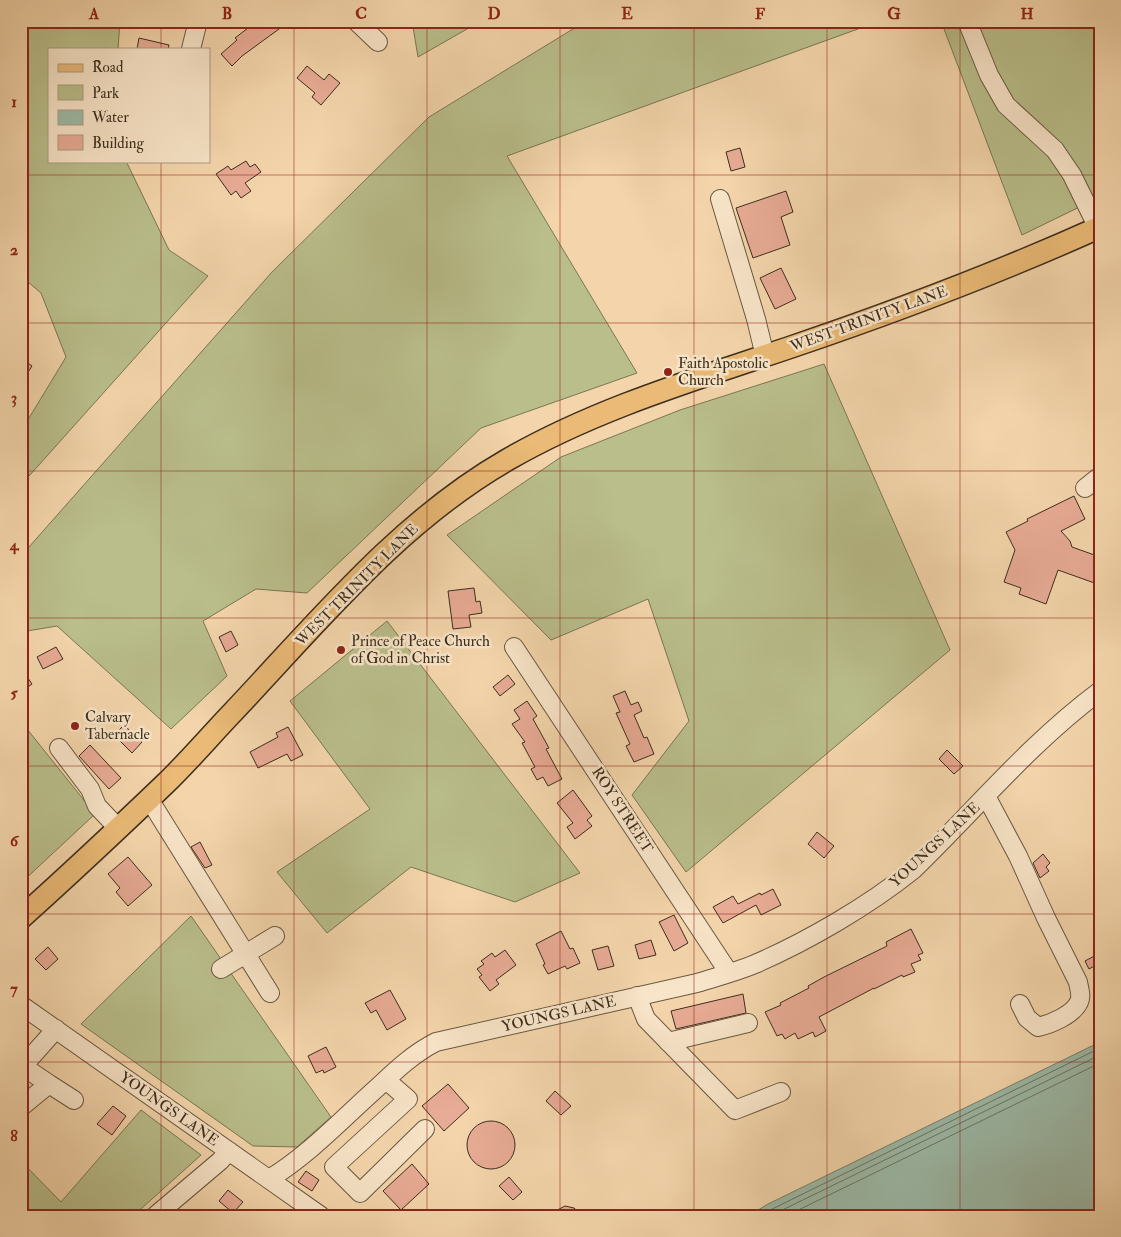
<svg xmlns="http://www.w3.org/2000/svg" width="1121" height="1237" font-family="'IM FELL Double Pica',serif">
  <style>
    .green { fill: #b9be8b; stroke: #7a7654 }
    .water { fill: #9cb9a7; stroke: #758170 }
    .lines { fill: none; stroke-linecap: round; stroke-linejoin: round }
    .shore { stroke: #6c7462; stroke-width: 1 }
    .building { fill: #e8ab95; stroke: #3b2e1e }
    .minor-casing { stroke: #695841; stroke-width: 20 }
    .major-casing { stroke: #3b2e1e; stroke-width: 24 }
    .minor { stroke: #f8e4c8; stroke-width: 18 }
    .major { stroke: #eaba76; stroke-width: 21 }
    .grid { fill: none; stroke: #8f2418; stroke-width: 1; stroke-opacity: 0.55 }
    .poi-dot { fill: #8f2418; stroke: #f8e4c8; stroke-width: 2 }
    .labels { text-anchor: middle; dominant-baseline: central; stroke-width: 5; stroke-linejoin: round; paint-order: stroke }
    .street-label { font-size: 15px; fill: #3b2e1e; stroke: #f8e4c8 }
    .poi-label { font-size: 15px; fill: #3b2e1e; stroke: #f8e4c8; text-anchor: start }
    .neatline { fill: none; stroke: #8f2418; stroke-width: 2 }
    .grid-label { font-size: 16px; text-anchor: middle; font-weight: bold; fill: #8f2418 }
  </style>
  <rect width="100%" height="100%" fill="#f4d5ab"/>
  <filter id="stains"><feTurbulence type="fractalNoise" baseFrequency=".004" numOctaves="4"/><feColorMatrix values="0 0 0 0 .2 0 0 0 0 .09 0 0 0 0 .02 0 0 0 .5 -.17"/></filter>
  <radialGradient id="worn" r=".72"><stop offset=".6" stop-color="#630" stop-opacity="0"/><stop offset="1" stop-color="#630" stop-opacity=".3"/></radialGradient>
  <path class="green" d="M21 21H120L118 49H49V161H126L169 250 208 276 21 485V424L26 423 66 357 41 293 21 276Z
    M412 21H481L418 57Z
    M586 21H880L507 156 637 373 481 428 307 593 256 589 203 621 227 676 171 729 57 626 21 632V556L272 272 429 117Z
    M941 21H1100V197L1022 235Z
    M824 364 950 650 686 872 632 795 689 721 648 599 551 640 447 535 561 457 680 410Z
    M387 621 580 873 515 902 411 867 327 933 277 872 370 809 290 701Z
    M27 729 95 814 21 883V732Z
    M191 916 331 1117 297 1147 253 1146 81 1024Z
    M141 1110 201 1155 133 1216H21V1161L61 1202Z"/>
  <path class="water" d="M1100 1042V1216H748L768 1204Z"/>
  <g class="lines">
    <path class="shore" d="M758 1216 1100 1048
      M770 1216 1100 1055
      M786 1216 1100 1063"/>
  </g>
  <path class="building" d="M257 21H290L242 56 232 66 221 54 237 40 235 38Z
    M139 38 169 45 168 49H137Z
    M307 66 324 80 329 74 340 83 321 105 312 97 315 93 297 78Z
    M740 148 745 167 731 171 726 152Z
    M246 161 250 167 255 164 261 172 245 183 251 191 241 198 236 191 231 195 216 174 228 166 231 170Z
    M786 191 793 212 781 217 790 245 753 258 736 208Z
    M781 268 796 299 775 309 760 278Z
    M21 358 32 366 21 383Z
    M1074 496 1085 519 1061 531 1070 541 1072 547 1100 557V585L1058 570 1046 604 1019 594 1021 588 1004 582 1015 550 1006 532 1028 521 1027 519Z
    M474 588 476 602 480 601 482 613 469 615 471 627 453 629 448 591Z
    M231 631 238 645 226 652 219 637Z
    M56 647 63 659 43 669 37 657Z
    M21 668 32 684 21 692Z
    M508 675 515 684 500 696 493 687Z
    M625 691 631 705 638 702 642 711 634 715 644 738 647 737 654 754 634 762 626 746 630 744 616 713 620 712 613 696Z
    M527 701 537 716 533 719 549 748 546 749 562 779 548 786 543 777 537 780 531 769 535 767 522 743 525 742 512 724 520 719 514 710Z
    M124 725 142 742 132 753 114 735Z
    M288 727 303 755 291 761 287 754 258 768 250 752 278 737 276 733Z
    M90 745 121 778 109 789 79 756Z
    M947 750 963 766 954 774 939 759Z
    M573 790 592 816 587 820 592 826 575 839 567 827 573 823 557 803Z
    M817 832 834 846 824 858 808 844Z
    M200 842 212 865 205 868 191 847Z
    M1043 854 1050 863 1046 867 1049 871 1040 878 1033 863Z
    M128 857 152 885 128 906 116 892 120 888 108 874Z
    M773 889 781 905 761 915 756 905 723 923 713 907 733 896 738 904 760 893 761 895Z
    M674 915 688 943 674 951 659 922Z
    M911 929 923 953 918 955 921 960 911 964 915 972 903 977 902 975 874 989V988L819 1017 826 1031 815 1037 813 1032 798 1039 795 1033 785 1039 782 1034 777 1036 765 1012 781 1005 780 1003 809 988 808 986 824 977 887 946 886 942Z
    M561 931 570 949 573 948 580 963 567 969 565 966 548 974 543 965 545 964 536 944Z
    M651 940 656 955 639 959 635 945Z
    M608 946 614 966 598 970 592 950Z
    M48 947 58 959 46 970 35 959Z
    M505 950 516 965 496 980 499 984 490 991 479 977 482 975 477 969 484 964 481 961 492 953 495 957Z
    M1100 953V963L1089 969 1085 961Z
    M390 990 406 1019 387 1030 376 1010 371 1013 365 1003Z
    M743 994 746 1013 676 1029 671 1011Z
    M326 1047 336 1067 324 1073 323 1070 316 1073 308 1056Z
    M448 1084 469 1108 444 1131 422 1106Z
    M555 1091 571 1106 561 1115 546 1101Z
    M113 1106 126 1116 112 1135 97 1124Z
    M467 1145a24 24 0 1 1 48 0a24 24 0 1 1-48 0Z
    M412 1164 429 1184 401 1210 383 1191Z
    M306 1171 319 1180 312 1191 298 1182Z
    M509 1177 522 1192 513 1200 499 1186Z
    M228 1190 243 1202 233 1213 219 1201Z
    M565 1206 574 1208 583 1216H546Z"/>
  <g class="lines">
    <g class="minor-casing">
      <path id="minor" d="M356 21 378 42
        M967 21 989 75 1006 105 1055 150 1072 175 1098 228
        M191 49 198 21
        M720 199 756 319 765 356
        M1085 488 1100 476
        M514 647 729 973
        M59 748 90 789 97 806 118 828
        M986 796 1018 856 1046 918 1078 982C1079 988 1082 996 1079 1002 1073 1015 1051 1024 1038 1027L1027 1018 1020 1004
        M149 799 270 993
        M221 969 275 936
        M637 996 646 1019 735 1110 781 1092
        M21 1005 321 1216
        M668 1042 748 1023
        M21 1065 49 1084 21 1107
        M23 1066 56 1029
        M386 1080 408 1099 334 1167 360 1193 425 1129
        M49 1084 74 1100
        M269 1179C310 1154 343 1118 378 1087 396 1070 414 1053 436 1042L697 983C716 977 736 972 755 964 808 941 868 906 913 870 975 810 1030 743 1100 691
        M155 1216 220 1161 229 1151"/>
    </g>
    <g class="major-casing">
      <path id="major" d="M21 918C70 874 118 829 165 784 189 761 210 736 233 712 318 622 399 522 507 460 597 408 697 379 794 346 897 311 1000 272 1100 227"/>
    </g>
    <use href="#minor" class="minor"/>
    <use href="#major" class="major"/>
  </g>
  <path class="grid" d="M161 21V49M294 21V1216M427 21V1216M560 21V1216M694 21V1216M827 21V1216M960 21V1216M161 161V1216M21 175H1100M21 323H1100M21 471H1100M21 618H1100M21 766H1100M21 914H1100M21 1062H1100"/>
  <g class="poi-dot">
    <circle cx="668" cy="372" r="5"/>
    <circle cx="341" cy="650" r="5"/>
    <circle cx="75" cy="726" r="5"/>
  </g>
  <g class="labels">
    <g class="street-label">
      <text transform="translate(869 319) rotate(-20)">WEST TRINITY LANE</text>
      <text transform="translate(357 585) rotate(-45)">WEST TRINITY LANE</text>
      <text transform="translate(622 810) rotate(57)">ROY STREET</text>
      <text transform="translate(935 845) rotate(-43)">YOUNGS LANE</text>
      <text transform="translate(559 1014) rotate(-13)">YOUNGS LANE</text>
      <text transform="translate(169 1109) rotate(35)">YOUNGS LANE</text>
    </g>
    <g class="poi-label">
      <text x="678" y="363">Faith Apostolic<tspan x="678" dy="17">Church</tspan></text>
      <text x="351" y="641">Prince of Peace Church<tspan x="351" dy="17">of God in Christ</tspan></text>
      <text x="85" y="717">Calvary<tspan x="85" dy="17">Tabernacle</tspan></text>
    </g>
  </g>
  <rect width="1121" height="1237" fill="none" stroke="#f4d5ab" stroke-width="55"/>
  <rect x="48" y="48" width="162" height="115" fill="#f8e4c8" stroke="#ac9b84"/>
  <rect x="58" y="64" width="25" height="8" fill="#eaba76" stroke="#ac9b84"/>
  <text x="92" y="72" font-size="15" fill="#3b2e1e">Road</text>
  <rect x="58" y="85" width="25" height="15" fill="#b9be8b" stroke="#ac9b84"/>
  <text x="92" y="98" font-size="15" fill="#3b2e1e">Park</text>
  <rect x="58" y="110" width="25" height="15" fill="#9cb9a7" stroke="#ac9b84"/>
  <text x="92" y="122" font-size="15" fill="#3b2e1e">Water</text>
  <rect x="58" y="135" width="25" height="15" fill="#e8ab95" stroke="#ac9b84"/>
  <text x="92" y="148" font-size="15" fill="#3b2e1e">Building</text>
  <rect x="28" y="28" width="1066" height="1182" class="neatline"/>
  <g class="grid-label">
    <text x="94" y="19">A</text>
    <text x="227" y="19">B</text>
    <text x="361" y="19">C</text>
    <text x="494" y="19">D</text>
    <text x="627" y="19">E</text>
    <text x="760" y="19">F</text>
    <text x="894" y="19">G</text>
    <text x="1027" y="19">H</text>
    <text x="14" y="107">1</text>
    <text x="14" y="255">2</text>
    <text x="14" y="403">3</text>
    <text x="14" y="550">4</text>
    <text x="14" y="698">5</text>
    <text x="14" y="846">6</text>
    <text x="14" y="994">7</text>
    <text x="14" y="1141">8</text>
  </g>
  <rect width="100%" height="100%" filter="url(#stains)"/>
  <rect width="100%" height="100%" fill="url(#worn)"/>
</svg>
